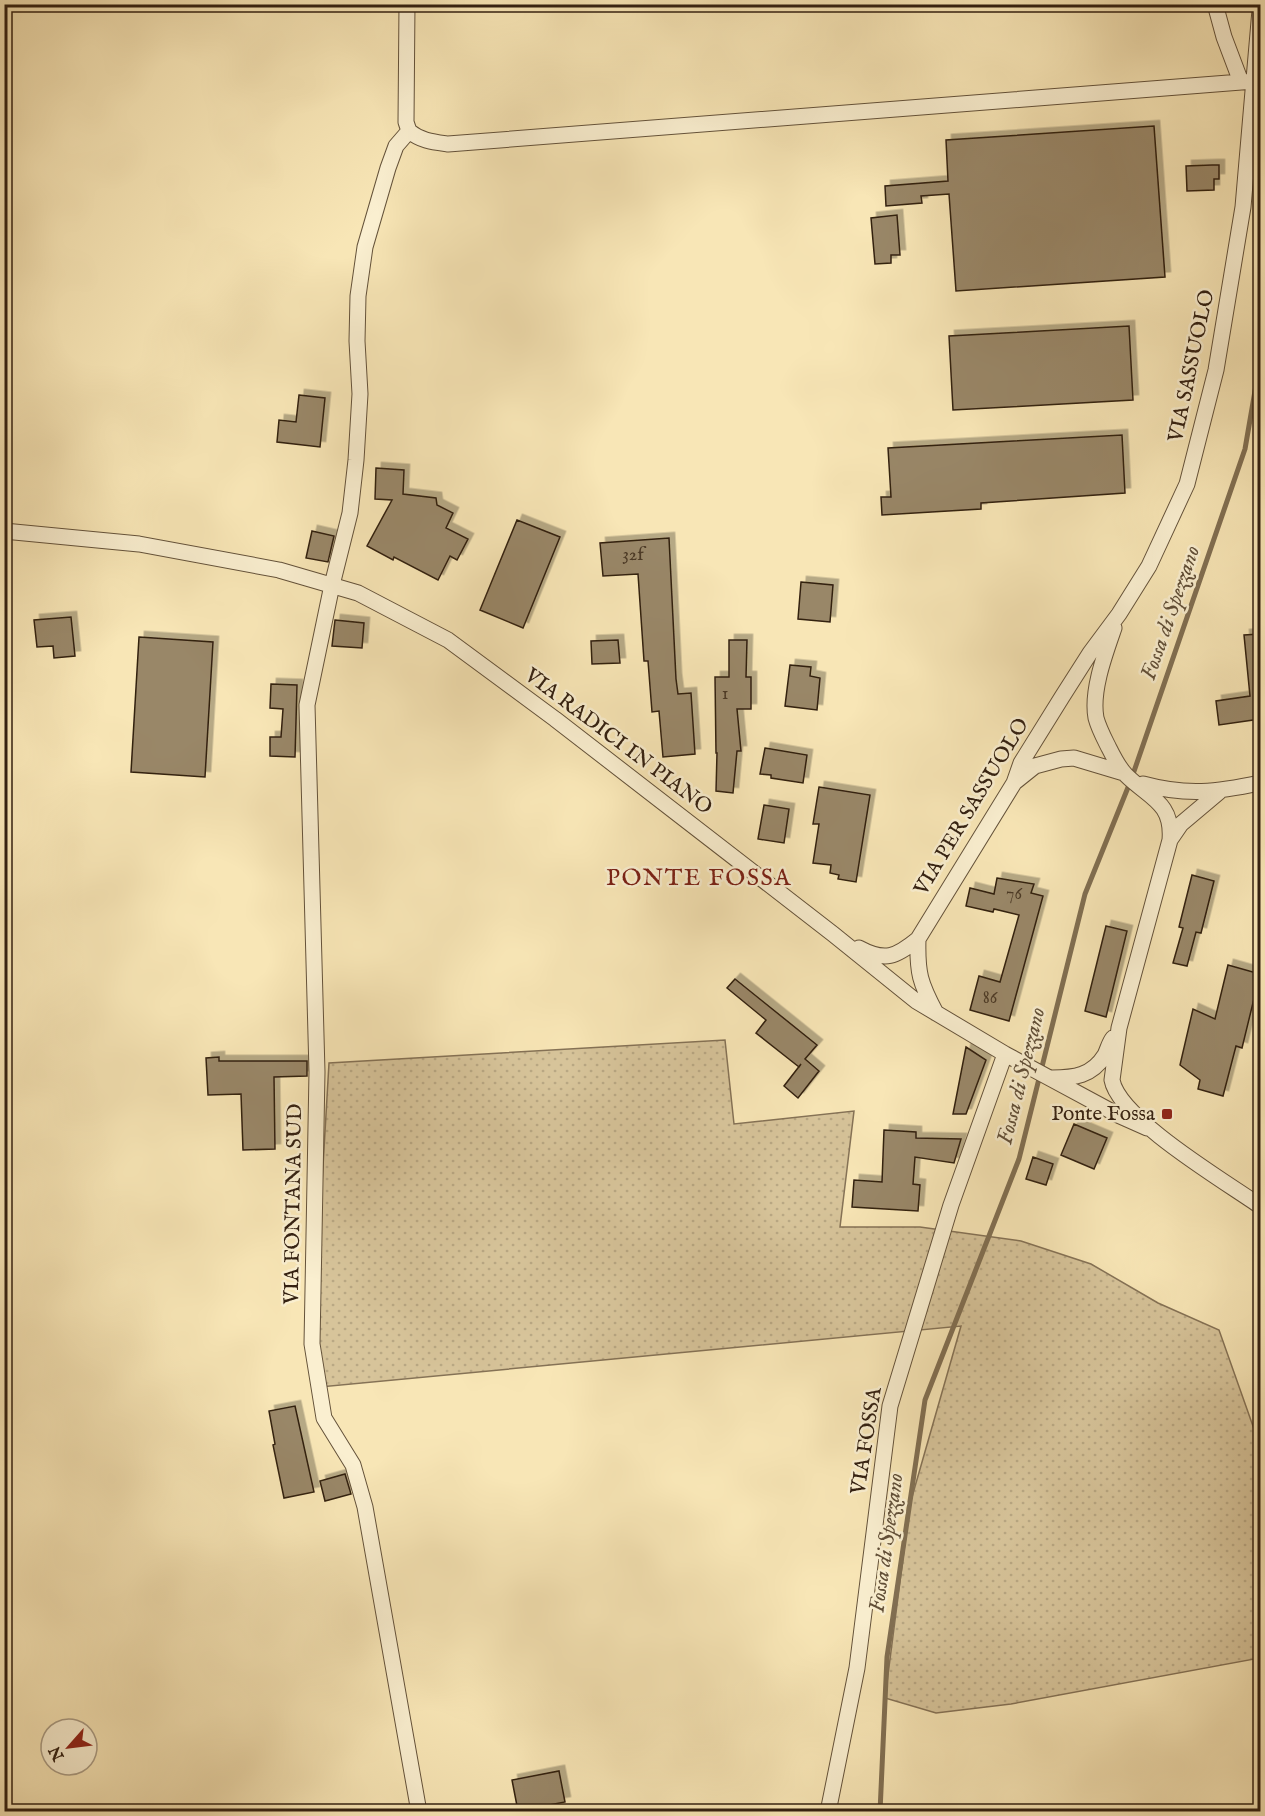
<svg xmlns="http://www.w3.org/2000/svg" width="1265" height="1816" font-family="'IM FELL English',serif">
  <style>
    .grass { fill: url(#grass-dots); stroke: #857256; stroke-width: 1.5 }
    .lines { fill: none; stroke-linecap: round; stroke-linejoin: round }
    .stream { stroke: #816f52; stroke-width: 5 }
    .building { fill: #998767; stroke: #332011; stroke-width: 1.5; filter: url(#shadow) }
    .minor-casing { stroke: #64523a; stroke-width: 17 }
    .minor { stroke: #faefd0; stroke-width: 15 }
    .poi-dot { fill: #8f2418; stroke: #faefd0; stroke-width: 2 }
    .labels { text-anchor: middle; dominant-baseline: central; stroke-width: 5; stroke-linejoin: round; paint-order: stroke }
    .number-label { font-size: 18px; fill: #4c3a26 }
    .street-label { font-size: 21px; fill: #332011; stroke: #faefd0 }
    .poi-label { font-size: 21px; fill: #332011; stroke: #faefd0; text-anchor: end }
    .water-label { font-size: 22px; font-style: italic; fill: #604e37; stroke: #faefd0 }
    .quarter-label { font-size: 24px; letter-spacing: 1.5px; fill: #7a1f14; stroke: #faefd0 }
  </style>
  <defs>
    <pattern id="grass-dots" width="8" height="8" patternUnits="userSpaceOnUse" patternTransform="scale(1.5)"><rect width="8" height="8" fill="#d7c49a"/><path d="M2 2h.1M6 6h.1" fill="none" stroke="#b9a884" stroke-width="1.8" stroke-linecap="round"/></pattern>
    <filter id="shadow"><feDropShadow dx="5.5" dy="-5.5" stdDeviation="0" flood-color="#0004"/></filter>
  </defs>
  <rect width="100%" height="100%" fill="#f8e6b6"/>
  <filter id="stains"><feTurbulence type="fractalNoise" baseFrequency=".00333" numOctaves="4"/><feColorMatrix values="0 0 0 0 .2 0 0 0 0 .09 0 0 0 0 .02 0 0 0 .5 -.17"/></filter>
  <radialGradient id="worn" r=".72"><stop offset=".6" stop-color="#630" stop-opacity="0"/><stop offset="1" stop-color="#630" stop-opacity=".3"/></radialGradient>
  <path class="grass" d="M725 1040 734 1124 854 1111 840 1227H920L1021 1241 1091 1264 1158 1303 1219 1330 1254 1429 1260 1426V1658L1011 1704 936 1713 885 1698 910 1504 961 1326 320 1387 313 1339 329 1063Z"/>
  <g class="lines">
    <path class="stream" d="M880 1812 887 1657 925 1400 1019 1159 1085 894 1131 780 1245 449 1260 362"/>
  </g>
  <path class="building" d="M1154 126 1165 277 956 291 949 194 921 196 922 203 886 206 885 186 948 181 946 140Z
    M1212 165H1219V179H1214V190L1187 191 1186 166Z
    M897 215 900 255H891V263L875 264 871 218Z
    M1129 326 1133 400 953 410 949 336Z
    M299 395 325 398 320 447 277 442 279 420 296 422Z
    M1122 435 1125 493 981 503V509L882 515 881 497H891L888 448Z
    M376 468 404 470 403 494 436 498 437 505 453 513 446 528 468 539 457 560 450 556 438 580 394 557 393 560 367 546 392 500 375 499Z
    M517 520 560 537 523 628 480 610Z
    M312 531 334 536 328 562 306 558Z
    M669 538 676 679 678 694 691 693 695 754 663 757 659 711 652 712 648 661H644L638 574 603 576 600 543Z
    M801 582 833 585 830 622 798 619Z
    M71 617 75 656 54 658 53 646 37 647 34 620Z
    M335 620 364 623 362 648 332 646Z
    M1260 634V719L1219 725 1216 701 1250 696 1244 635Z
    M139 637 213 642 205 777 131 772Z
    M618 640 620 663 592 664 591 641Z
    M729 640H747L746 677H751V709H737L741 751H737L733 793 716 791 717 753H716L715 677H729Z
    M790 665 811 667 810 676 820 678 817 710 785 706Z
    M271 684 297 685 295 757 270 756V737H281L283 709 270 708Z
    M765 748 807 755 803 783 771 778V775L760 774Z
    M819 787 870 795 856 882 838 879 839 875 830 873 831 865 813 863 819 824H813Z
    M764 805 789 809 784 843 758 839Z
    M1192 875 1214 881 1201 933 1196 932 1187 966 1173 963 1183 928 1179 927Z
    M997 878 1034 884 1031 893 1043 896 1009 1021 970 1010 979 976 1000 982 1019 915 994 909 993 912 966 906 970 888 994 894Z
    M1106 926 1127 931 1106 1017 1085 1011Z
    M1228 965 1260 974 1242 1048 1236 1046 1223 1096 1198 1089 1200 1080 1180 1065 1193 1009 1215 1019Z
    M735 979 817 1045 805 1059 819 1071 798 1098 784 1086 801 1064 799 1067 756 1033 766 1020 727 988Z
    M966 1047 986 1060 966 1114H953Z
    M219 1057V1061H307V1076L274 1077 275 1149 243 1150 241 1094 208 1095 206 1058Z
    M1074 1124 1107 1138 1094 1169 1061 1155Z
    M884 1130 916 1132V1138L961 1139 954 1163 915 1157 913 1184 920 1185 918 1211 852 1207 854 1180 882 1182Z
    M1033 1157 1053 1164 1046 1185 1026 1179Z
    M295 1406 314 1492 284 1498 273 1445 275 1444 269 1411Z
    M345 1474 351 1494 325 1501 320 1481Z
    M559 1771 565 1802 518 1811 512 1780Z"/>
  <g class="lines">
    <g class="minor-casing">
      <path id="minor" d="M407 4 406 122 409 131 396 146 388 168 365 247 358 296 357 341 360 394 356 460 350 513 332 585 307 705 317 1072 312 1344 324 1418 353 1465 365 1507 419 1812
        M1215 4 1224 37 1241 82
        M409 131C421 141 433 142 448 144L1254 81
        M4 531 139 544 279 570 358 593 448 640 555 719 833 934 916 1001 1005 1054 1120 1116 1147 1128
        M1114 628C1105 654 1091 691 1096 718 1099 729 1104 738 1109 748 1114 758 1119 768 1126 775 1149 798 1173 802 1170 840L1119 1028 1112 1080C1119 1119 1226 1182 1260 1206
        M1015 782 1035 766 1061 759 1074 758 1124 773
        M1143 784C1187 796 1217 792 1260 783
        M1170 840 1181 824 1219 792
        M918 939C917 973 920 983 936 1013
        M859 948C885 962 896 957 918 939L1014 783 1021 763 1062 697 1090 653 1119 614 1149 566 1187 484 1216 370 1243 207 1260 10
        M1052 1078C1074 1078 1092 1076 1105 1055 1108 1049 1109 1043 1113 1038
        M828 1812 857 1668 890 1406 951 1205 1005 1054"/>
    </g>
    <use href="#minor" class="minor"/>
  </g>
  <rect class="poi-dot" x="1161" y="1108" width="12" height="12" rx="3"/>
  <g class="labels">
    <g class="number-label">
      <text x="633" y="555">32f</text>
      <text x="725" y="694">1</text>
      <text x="1014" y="894">76</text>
      <text x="990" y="998">86</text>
    </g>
    <g class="street-label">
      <text transform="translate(1192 366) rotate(-78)">VIA SASSUOLO</text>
      <text transform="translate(618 742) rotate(37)">VIA RADICI IN PIANO</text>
      <text transform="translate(972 807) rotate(-59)">VIA PER SASSUOLO</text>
      <text transform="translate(294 1204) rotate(-89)">VIA FONTANA SUD</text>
      <text transform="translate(867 1441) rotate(-81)">VIA FOSSA</text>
    </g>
    <g class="poi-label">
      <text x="1155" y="1114">Ponte Fossa</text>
    </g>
    <g class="water-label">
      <text transform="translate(1171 613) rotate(-71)">Fossa di Spezzano</text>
      <text transform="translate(1022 1076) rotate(-76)">Fossa di Spezzano</text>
      <text transform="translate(887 1543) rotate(-82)">Fossa di Spezzano</text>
    </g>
    <g class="quarter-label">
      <text x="699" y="878">PONTE FOSSA</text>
    </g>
  </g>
  <rect width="1265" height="1816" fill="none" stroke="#f8e6b6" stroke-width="24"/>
  <rect x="6" y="6" width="1253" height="1804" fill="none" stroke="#332011" stroke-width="3"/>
  <rect x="12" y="12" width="1241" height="1792" fill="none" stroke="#332011" stroke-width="1.5"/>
  <g transform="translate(69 1747) rotate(242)"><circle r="28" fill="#faefd0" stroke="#aa9c84" stroke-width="1.5"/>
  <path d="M0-4.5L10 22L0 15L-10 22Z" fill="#8f2418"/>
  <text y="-9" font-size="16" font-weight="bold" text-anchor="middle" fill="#332011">N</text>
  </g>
  <rect width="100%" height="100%" filter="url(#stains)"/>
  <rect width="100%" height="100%" fill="url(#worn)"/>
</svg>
